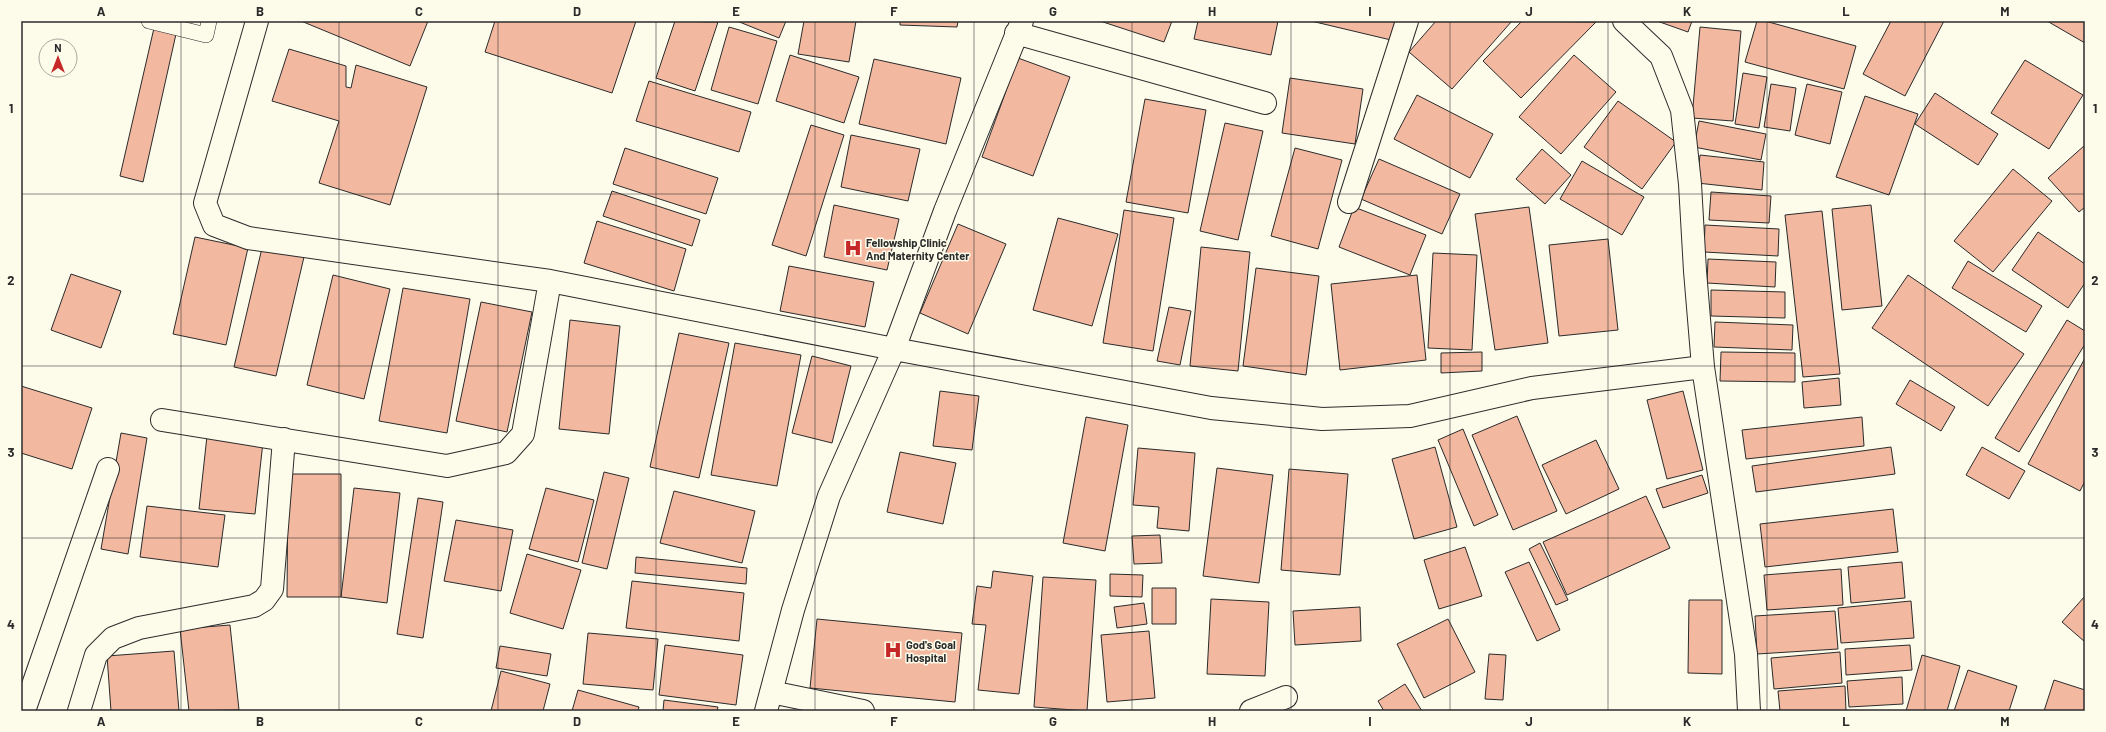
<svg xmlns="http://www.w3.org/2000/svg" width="2106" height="732" font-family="Barlow,sans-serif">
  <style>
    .building { fill: #f2b8a0; stroke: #2b2b2b }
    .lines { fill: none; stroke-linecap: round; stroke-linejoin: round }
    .service-casing { stroke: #2b2b2b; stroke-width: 16 }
    .minor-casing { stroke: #2b2b2b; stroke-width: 24 }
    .service { stroke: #fdfbea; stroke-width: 15 }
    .minor { stroke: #fdfbea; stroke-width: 22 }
    .grid { fill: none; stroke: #2b2b2b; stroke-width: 1; stroke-opacity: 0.55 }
    .labels { text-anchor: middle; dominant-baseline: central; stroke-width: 3; stroke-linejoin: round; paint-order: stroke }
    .poi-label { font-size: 11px; font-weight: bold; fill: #2b2b2b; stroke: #fdfbea; text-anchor: start }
    .neatline { fill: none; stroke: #2b2b2b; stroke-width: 1.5 }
    .grid-label { font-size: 13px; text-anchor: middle; font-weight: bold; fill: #2b2b2b }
  </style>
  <rect width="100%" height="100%" fill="#fdfbea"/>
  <path class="building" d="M301 21H428L410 66Z
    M495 21H636L612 93 485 52Z
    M675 21 718 22 695 91 656 78Z
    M737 21H786L779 38Z
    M804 21H856L849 62 798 54Z
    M900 21H958L957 27 900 25Z
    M1100 21H1172L1164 42Z
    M1198 21H1278L1271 55 1194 39Z
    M1311 21H1395L1391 40Z
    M1436 21H1512L1452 89 1409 52Z
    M1522 21 1596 22 1521 98 1483 61Z
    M1657 21H1692L1688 32Z
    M1757 21H1765L1856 46 1844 89 1745 62Z
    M1891 21H1944L1905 96 1863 74Z
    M2047 21H2085V43Z
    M729 27 777 41 758 104 711 90Z
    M1700 27 1741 31 1733 121 1692 118Z
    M154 28 176 34 143 182 120 176Z
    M289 49 346 66V87L351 88 356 65 427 87 390 205 319 183 339 121 272 101Z
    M790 55 859 77 844 123 776 101Z
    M1574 55 1616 92 1561 154 1519 117Z
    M1018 58 1070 77 1033 176 982 157Z
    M874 59 961 78 946 144 859 124Z
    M2025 60 2083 95 2049 149 1991 113Z
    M1743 73 1767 77 1759 128 1735 124Z
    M1290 78 1363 89 1355 144 1282 133Z
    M649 81 751 112 739 152 636 121Z
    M1771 84 1796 88 1790 131 1764 127Z
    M1807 84 1842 92 1830 144 1795 135Z
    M1935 93 1998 134 1978 165 1915 124Z
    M1417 95 1493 134 1470 178 1394 139Z
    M1865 96 1918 114 1889 195 1836 177Z
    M1145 99 1206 110 1188 213 1126 202Z
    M1618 101 1676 142 1642 189 1584 147Z
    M1699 121 1766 134 1761 160 1694 147Z
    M1225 123 1263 131 1238 240 1200 231Z
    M811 125 844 135 806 256 772 245Z
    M851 135 920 149 908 201 841 187Z
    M2085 145V207L2079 212 2048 178Z
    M625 148 718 178 706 214 613 184Z
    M1295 148 1342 160 1318 249 1271 236Z
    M1542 149 1571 175 1545 204 1516 179Z
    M1700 155 1764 162 1762 190 1697 183Z
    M1379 159 1460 194 1442 234 1361 199Z
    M1582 161 1644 197 1622 235 1560 199Z
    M2013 169 2052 201 1993 272 1954 241Z
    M612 191 700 220 692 246 603 216Z
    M1711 192 1771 196 1769 223 1709 220Z
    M834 205 899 219 887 270 824 257Z
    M1871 205 1882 306 1842 310 1832 209Z
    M1354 207 1426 235 1410 275 1339 247Z
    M1529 207 1548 343 1495 350 1475 214Z
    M1124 210 1174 218 1153 351 1103 343Z
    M1822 211 1840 374 1803 377 1785 215Z
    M1058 218 1118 234 1092 326 1033 310Z
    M597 221 686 249 674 291 584 263Z
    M958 224 1006 244 968 334 920 313Z
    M1705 225 1779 229 1778 256 1704 252Z
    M2038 232 2085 264V283L2068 308 2012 270Z
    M195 237 248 248 226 345 173 334Z
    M1608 239 1618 330 1559 336 1549 245Z
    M1201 247 1250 252 1238 371 1190 366Z
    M262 248 304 257 276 376 234 367Z
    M1433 253 1477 255 1472 350 1428 348Z
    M1708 259 1776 262 1775 287 1707 283Z
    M1968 261 2042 306 2026 332 1952 288Z
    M789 266 874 282 865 327 780 311Z
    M1256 268 1319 276 1306 375 1243 366Z
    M71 274 121 291 101 348 51 330Z
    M333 275 390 289 364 399 307 385Z
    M1417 275 1426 360 1340 370 1331 284Z
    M1908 275 2024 354 1988 406 1872 328Z
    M403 288 470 299 447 433 379 421Z
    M1711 290 1785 292V318L1711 316Z
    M481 302 532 312 507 432 456 421Z
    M1169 307 1191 311 1180 365 1157 361Z
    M570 320 620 326 609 434 559 429Z
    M2067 320 2085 331V344L2019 452 1995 438Z
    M1715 322 1793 325 1792 350 1714 347Z
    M679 333 729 343 699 478 650 467Z
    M735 343 801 355 777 486 711 475Z
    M1482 352V371L1441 373V353Z
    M1721 352 1795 353V382L1720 381Z
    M812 356 851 366 832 443 792 433Z
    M2085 358V481L2080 491 2028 464Z
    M1839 378 1841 405 1804 408 1802 382Z
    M1910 380 1955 407 1941 431 1896 404Z
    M21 386 92 408 72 469 21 453Z
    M940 391 979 396 972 450 933 446Z
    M1683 391 1703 470 1667 479 1647 400Z
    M1517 416 1557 511 1513 530 1472 435Z
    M1086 417 1128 425 1105 551 1063 543Z
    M1862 417 1864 446 1746 459 1742 430Z
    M1463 429 1498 515 1474 526 1438 440Z
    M121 433 147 438 128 554 101 549Z
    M207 436 263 442 255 514 199 509Z
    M1596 440 1619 489 1566 514 1542 465Z
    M1435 447 1457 527 1414 539 1392 459Z
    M1891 447 1895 474 1756 492 1752 466Z
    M1982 447 2025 471 2009 499 1966 475Z
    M1138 448 1195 453 1189 531 1157 528 1159 507 1133 505Z
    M900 452 956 463 943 524 887 512Z
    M1217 468 1273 475 1259 583 1203 576Z
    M1289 469 1348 474 1340 575 1281 570Z
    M604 472 629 478 607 569 582 563Z
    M288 474H341V597H287Z
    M1702 475 1708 493 1663 508 1656 489Z
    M354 488 400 493 387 603 341 597Z
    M546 488 594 500 578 562 529 549Z
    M674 491 755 511 742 563 660 543Z
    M1646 496 1670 548 1567 595 1543 542Z
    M418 498 443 502 423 638 397 634Z
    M147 506 225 515 218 567 140 557Z
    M1893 509 1898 552 1765 567 1760 524Z
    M456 520 513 530 501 591 444 581Z
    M1160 535 1162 563 1134 564 1132 536Z
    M1540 543 1568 600 1556 605 1529 549Z
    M1465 547 1482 596 1439 609 1424 560Z
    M527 554 581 570 563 629 510 613Z
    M636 557 747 568 746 584 635 573Z
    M1529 562 1560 630 1537 641 1505 572Z
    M1902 562 1905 598 1851 603 1848 567Z
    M1841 569 1843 605 1767 610 1764 575Z
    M993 571 1033 576 1019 694 978 690 986 625 972 624 977 586 991 588Z
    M1110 574 1143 575 1142 597 1110 596Z
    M1043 577 1096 580 1087 711 1034 707Z
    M632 581 744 593 739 641 626 628Z
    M1152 588H1176V624H1152Z
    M2085 596V642L2062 622Z
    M1211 599 1269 602 1265 676 1207 674Z
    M1689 600H1722V674L1688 673Z
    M1911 601 1914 638 1841 643 1838 608Z
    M1144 603 1147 624 1117 628 1114 607Z
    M1360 607 1361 641 1295 645 1293 611Z
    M1835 611 1838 649 1757 654 1755 616Z
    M817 619 962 633 955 702 810 688Z
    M1448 619 1475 672 1424 698 1397 644Z
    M230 625 239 710 189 711 180 629Z
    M1149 631 1155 698 1107 702 1101 635Z
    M588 633 658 639 653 690 583 684Z
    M665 645 743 655 736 705 659 695Z
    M1910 645 1912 670 1846 675 1845 649Z
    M500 646 551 654 547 676 496 668Z
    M174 651 179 711H111L107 656Z
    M1840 652 1842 683 1774 689 1771 658Z
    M1489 654 1506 655 1503 700 1485 699Z
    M1922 655 1960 666 1947 711H1906Z
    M1968 670 2017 686 2009 711H1954Z
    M501 671 550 684 543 711H491Z
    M1902 677 1903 704 1849 707 1847 681Z
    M2054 680 2085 690V711H2044Z
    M1405 684 1422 711H1384L1378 701Z
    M1845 686 1846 711H1780L1778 691Z
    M578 690 639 707 638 711H572Z
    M664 700 718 707 717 711H663Z"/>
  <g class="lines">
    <g class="service-casing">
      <path id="service" d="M149 21 206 35 209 21"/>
    </g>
    <g class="minor-casing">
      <path id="minor" d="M257 21 205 203 214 225 248 238 550 281 894 349 1211 408 1322 419 1410 416 1532 388 1703 367
        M1624 21 1661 56 1682 110 1690 184 1695 271 1703 367 1746 654 1749 711
        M1016 33 1265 103
        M1349 202 1407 21
        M162 420 447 466 506 453 523 434 550 281
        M771 692 863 711
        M24 711 108 469
        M79 711 96 655 113 638 139 628 254 606 264 600 272 589 284 439
        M766 711 793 610 829 496 894 349 945 211 1022 21
        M1251 711 1286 697"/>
    </g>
    <use href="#service" class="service"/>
    <use href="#minor" class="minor"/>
  </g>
  <path class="grid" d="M181 21V711M339 21V711M498 21V711M656 21V711M815 21V711M974 21V711M1132 21V711M1291 21V711M1450 21V711M1608 21V711M1767 21V711M1925 21V711M21 194H2085M21 366H2085M21 538H2085"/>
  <defs>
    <g id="hospital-bare" transform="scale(1.38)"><path d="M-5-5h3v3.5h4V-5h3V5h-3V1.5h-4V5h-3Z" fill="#c62828" stroke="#fdfbea" stroke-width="2.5" paint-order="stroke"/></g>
  </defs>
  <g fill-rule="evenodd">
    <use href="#hospital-bare" x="853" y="248"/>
    <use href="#hospital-bare" x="893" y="650"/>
  </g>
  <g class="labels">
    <g class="poi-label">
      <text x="866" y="242">Fellowship Clinic<tspan x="866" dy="13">And Maternity Center</tspan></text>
      <text x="906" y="644">God's Goal<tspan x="906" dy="13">Hospital</tspan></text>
    </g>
  </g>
  <rect width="2106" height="732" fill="none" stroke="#fdfbea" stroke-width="44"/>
  <g transform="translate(58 58)"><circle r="19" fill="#fdfbea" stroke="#a9a89e"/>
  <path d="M0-3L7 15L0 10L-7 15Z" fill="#c62828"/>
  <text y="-6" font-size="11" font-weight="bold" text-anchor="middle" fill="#2b2b2b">N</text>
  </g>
  <rect x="22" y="22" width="2062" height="688" class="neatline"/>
  <g class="grid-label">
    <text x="101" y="16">A</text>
    <text x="260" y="16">B</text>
    <text x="419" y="16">C</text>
    <text x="577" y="16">D</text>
    <text x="736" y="16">E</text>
    <text x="894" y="16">F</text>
    <text x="1053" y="16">G</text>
    <text x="1212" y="16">H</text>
    <text x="1370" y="16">I</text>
    <text x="1529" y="16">J</text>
    <text x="1687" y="16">K</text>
    <text x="1846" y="16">L</text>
    <text x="2005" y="16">M</text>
    <text x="11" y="113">1</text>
    <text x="2095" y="113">1</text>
    <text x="11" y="285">2</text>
    <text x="2095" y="285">2</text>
    <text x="11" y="457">3</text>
    <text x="2095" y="457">3</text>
    <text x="11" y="629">4</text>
    <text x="2095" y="629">4</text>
    <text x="101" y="726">A</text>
    <text x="260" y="726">B</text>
    <text x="419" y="726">C</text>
    <text x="577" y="726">D</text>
    <text x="736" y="726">E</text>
    <text x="894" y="726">F</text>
    <text x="1053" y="726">G</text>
    <text x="1212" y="726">H</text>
    <text x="1370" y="726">I</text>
    <text x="1529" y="726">J</text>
    <text x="1687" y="726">K</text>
    <text x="1846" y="726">L</text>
    <text x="2005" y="726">M</text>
  </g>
</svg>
